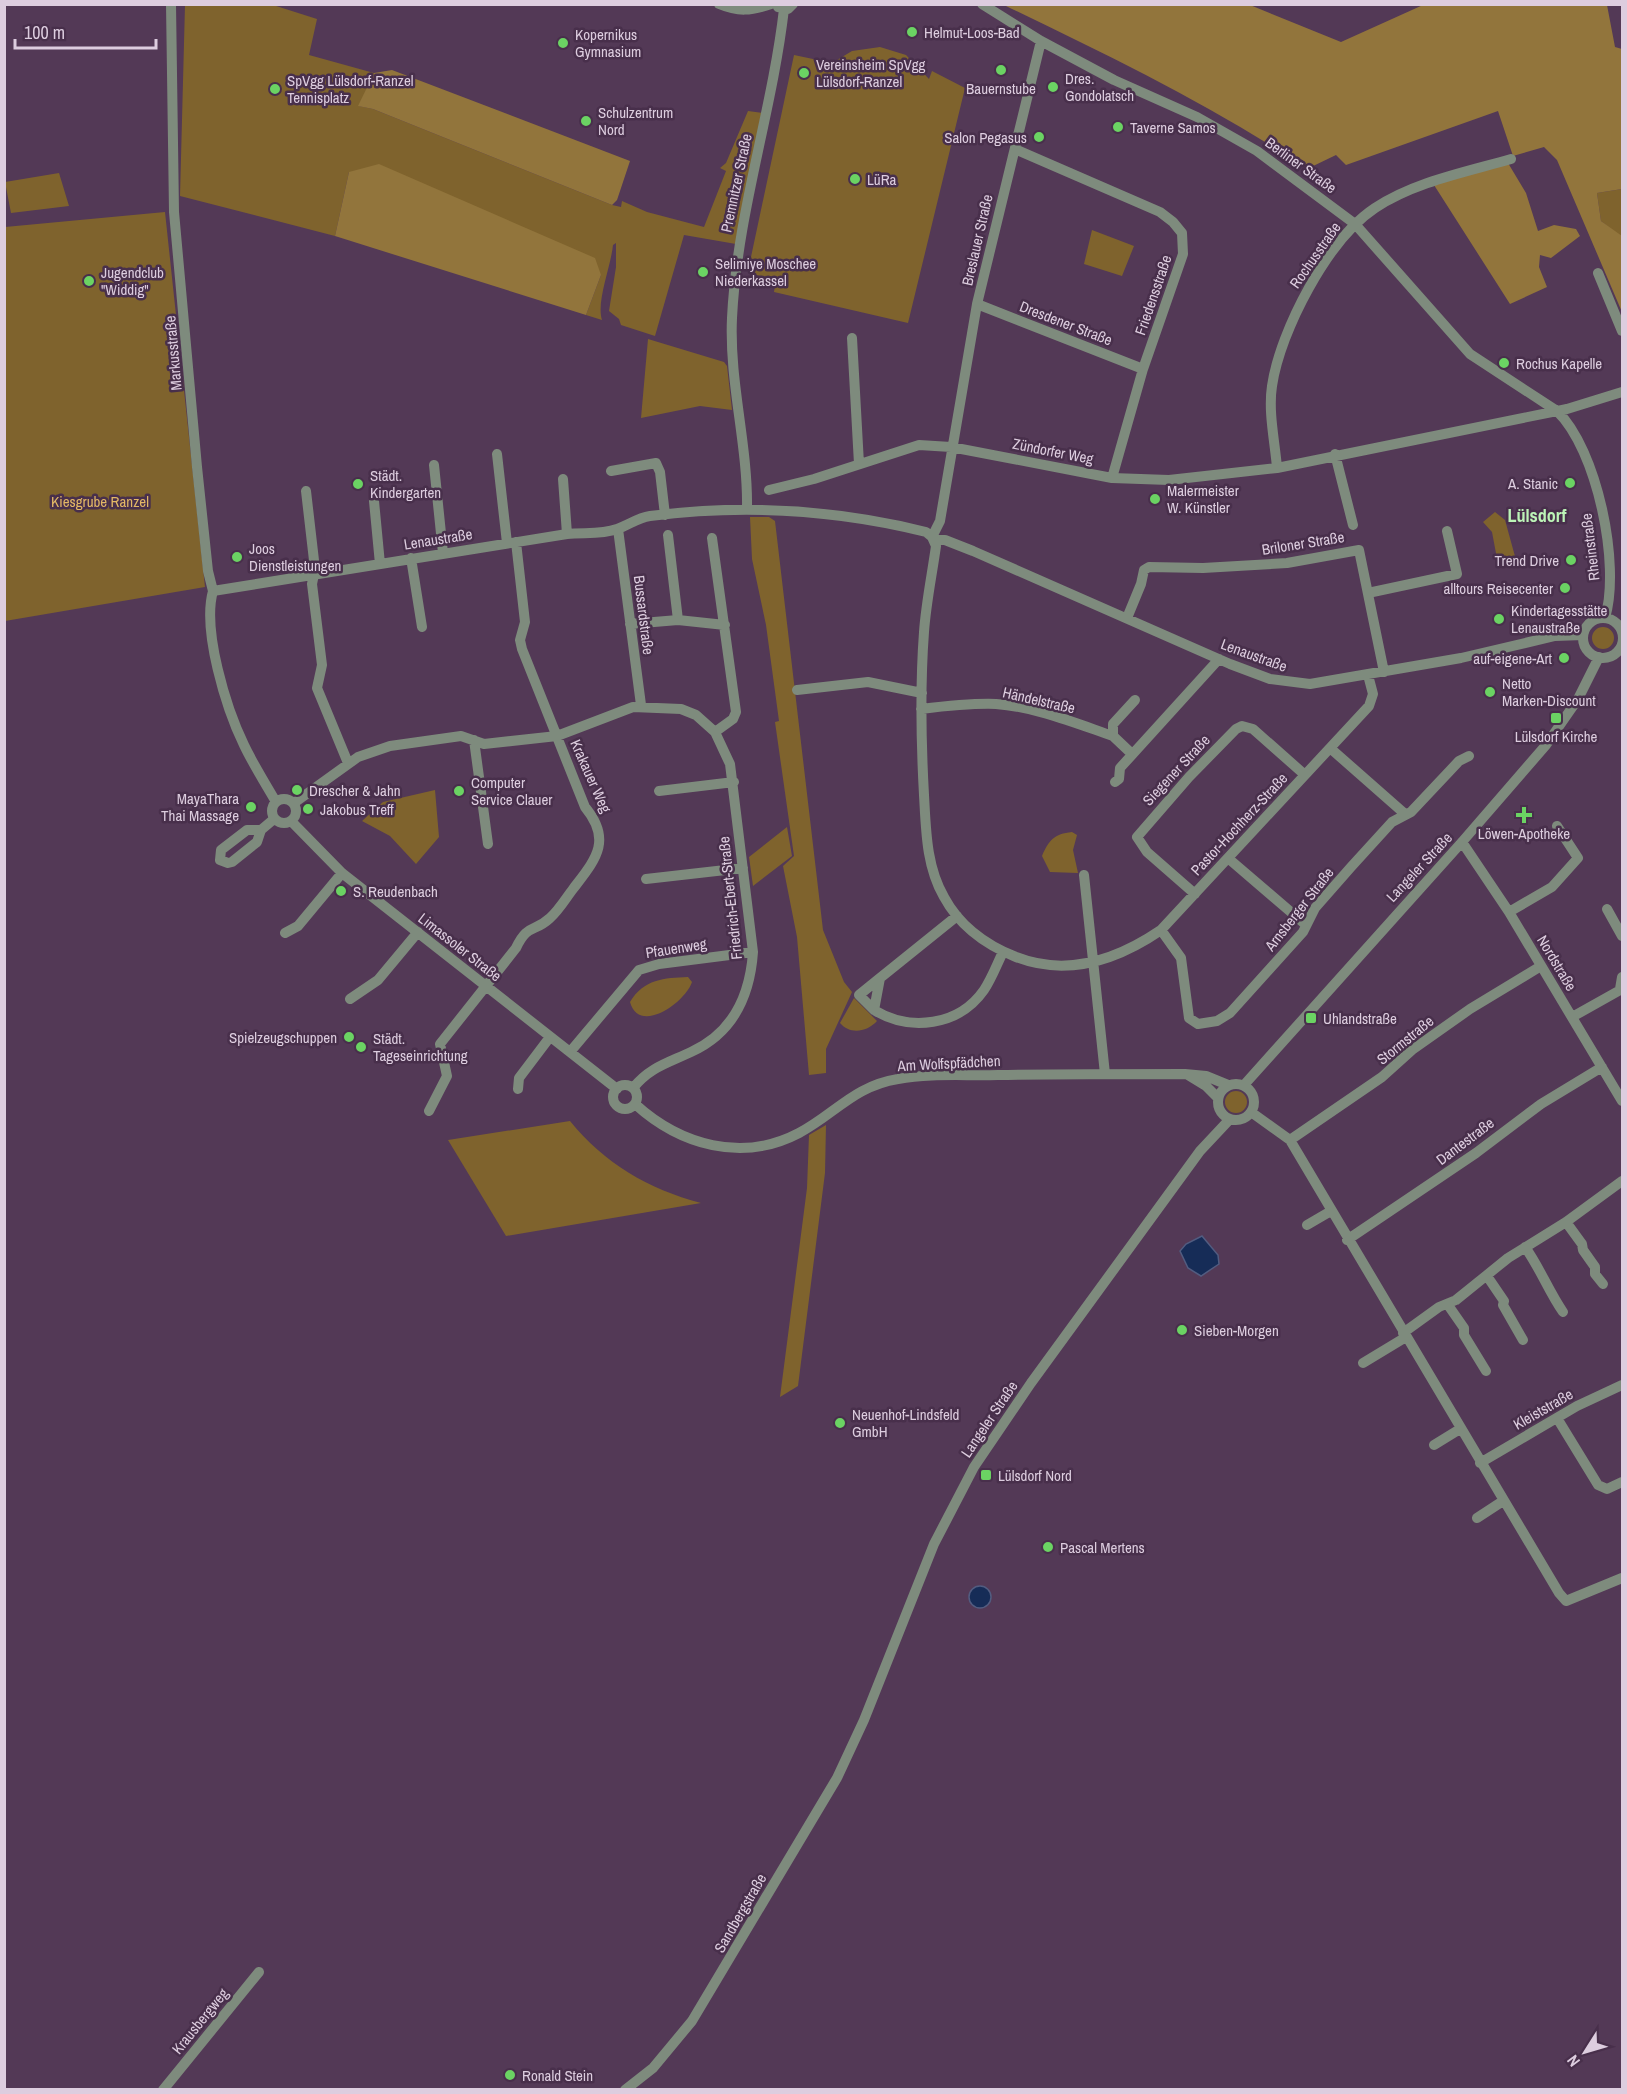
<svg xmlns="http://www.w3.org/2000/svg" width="1627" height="2094" font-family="'Archivo Narrow',sans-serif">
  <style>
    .green { fill: #7f632d }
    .forest { fill: #92753c }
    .water { fill: #162c57; stroke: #525c80; stroke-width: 1.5 }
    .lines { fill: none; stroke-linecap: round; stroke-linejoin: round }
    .minor { stroke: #7e8b7d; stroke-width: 10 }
    .poi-dot { fill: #6bd363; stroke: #482f4b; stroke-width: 2 }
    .labels { text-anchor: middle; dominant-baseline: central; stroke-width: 5; stroke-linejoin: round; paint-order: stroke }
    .poi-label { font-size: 15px; fill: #ddcddf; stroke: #482f4b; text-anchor: start }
    .street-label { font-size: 15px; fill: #ddcddf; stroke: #482f4b }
    .park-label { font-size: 15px; fill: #e3b865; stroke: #482f4b }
    .quarter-label { font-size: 18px; font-weight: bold; fill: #bcf4b7; stroke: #482f4b }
  </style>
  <rect width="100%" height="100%" fill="#533956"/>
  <path class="green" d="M185 5H273L317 19 309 55 374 73 359 106 373 109 612 205 621 207 622 201 647 212 704 227 726 171 720 168 726 163 748 111 763 113 736 244 684 235 655 336 621 325 619 319 609 311 616 267V243L613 245C611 266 596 302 602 320L586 315 601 275 349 172 335 236 180 196Z
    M880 47 906 55 929 79 932 71 965 88 908 323 774 292 776 278 754 275 748 271 794 55 832 63 852 51Z
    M59 173 69 206 11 213 5 182Z
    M1622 189V236H1620L1601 221 1597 193Z
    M165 212 205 587 5 621V227Z
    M1092 230 1134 246 1122 276 1084 264Z
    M648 339 724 362 727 366 732 410 700 406 641 418Z
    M1495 512 1505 520 1516 560 1498 564 1492 532 1483 522Z
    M750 517H769L775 521 823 930 844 982 852 992 826 1049V1073L809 1075 797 937 783 866 794 856 775 722 779 721 766 625 752 559Z
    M1592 638a11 11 0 1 1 22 0a11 11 0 1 1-22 0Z
    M435 790 439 837 416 864 390 836 362 821 383 802Z
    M787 827 792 856 753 886 749 857Z
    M1072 832 1077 835 1073 850 1078 873 1050 872 1042 856C1049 840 1054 834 1072 832Z
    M688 977 692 982C685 1003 639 1035 630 1002 644 979 664 978 688 977Z
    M854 998 877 1021C867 1032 850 1035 840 1023Z
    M1225 1102a11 11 0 1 1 22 0a11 11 0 1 1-22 0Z
    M570 1121C604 1163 648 1189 701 1203L506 1236 448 1140Z
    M826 1125 825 1173 798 1386 780 1397 807 1188 809 1135Z"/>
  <path class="forest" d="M1004 5H1250L1341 42 1423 5H1607L1615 47 1622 49V189L1597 193 1601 221 1622 236V312L1557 160 1544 147 1513 156 1498 111 1346 165 1336 155 1307 169C1212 105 1107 55 1004 5Z
    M392 70 630 161 617 200 612 205 373 109 358 106 374 73Z
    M1508 163 1526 193 1538 231 1554 225 1576 229 1580 236 1551 258 1540 255 1539 267 1547 287 1510 304 1434 185Z
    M379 164 595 258 601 275 586 315 335 236 349 172Z"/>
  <path class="water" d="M1202 1236 1218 1255 1219 1264 1201 1276 1188 1268 1180 1251 1186 1244Z
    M969 1597a11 11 0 1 1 22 0a11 11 0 1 1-22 0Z"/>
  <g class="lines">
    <path class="minor" d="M171 4 174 212 197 467 208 571 213 591
      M719 4C738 12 751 11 771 4
      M982 4 1041 41 1114 80 1197 117 1257 151 1355 224 1470 354 1557 411C1597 449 1621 565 1605 618
      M778 7 788 9 793 4
      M1015 149 1160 212 1173 222 1182 233 1183 254 1143 369 1112 478
      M1598 273 1622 331
      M977 304 1143 369
      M852 338 859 464
      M497 454 507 543
      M1335 454 1353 525
      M434 465 443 553
      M1277 468C1275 442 1268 412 1272 386 1280 331 1328 239 1375 208 1414 182 1466 172 1511 159
      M611 471 656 463 660 472 665 515
      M563 479 567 534
      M769 490 814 479 919 445 951 447 1112 478 1169 480 1277 468 1567 409 1622 392
      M306 491 315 569 312 584 322 665 317 688 348 763
      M374 501 380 564
      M747 508C748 445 729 382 732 318 737 213 772 113 784 9
      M618 529 641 705
      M668 535 678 620
      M932 537 940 521 977 304 1041 41
      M712 538 736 712 733 719 715 732
      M934 540H945L973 551 1230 664 1270 679 1310 684 1461 658 1555 636 1583 635
      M411 558 422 627
      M213 591 567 534C583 532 601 535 617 529 629 525 637 518 650 516 745 504 834 509 926 532L932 537 936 546C932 575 926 603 924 632 920 686 921 741 924 795 926 829 926 866 944 897 959 925 986 945 1016 957 1067 977 1117 960 1161 930L1369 706 1373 694 1368 675
      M213 591C202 630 226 708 244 745 253 764 265 783 276 802
      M1368 593 1457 574 1447 531
      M1127 618 1141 584 1144 570 1149 567 1203 568 1287 563 1359 550 1384 672
      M1583 638a20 20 0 1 1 40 0a20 20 0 1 1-40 0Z
      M630 624 678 620 725 625
      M797 690 868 682 922 693
      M921 709C946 706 971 703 996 704 1036 707 1075 723 1113 736
      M474 740 488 844
      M1330 748 1405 814
      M1132 754 1113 736V724L1135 700
      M1115 782 1119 779 1120 768 1219 659
      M659 791 734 782
      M272 811a12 12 0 1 1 24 0a12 12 0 1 1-24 0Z
      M294 803 358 757 390 746 461 736 484 744 557 736 633 707 681 709 696 715 715 732 730 764 753 952C750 995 733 1033 691 1052 668 1063 650 1067 633 1088
      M292 822 342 873 617 1089
      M261 830 257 842 232 862 228 863 220 860 221 850 247 830H261L274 819
      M1462 842 1509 912 1622 1101
      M1229 859 1306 925
      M1084 875 1105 1074
      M646 879 743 868
      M1195 894 1147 852 1137 837 1189 777 1236 729 1242 726 1253 729 1305 775
      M1607 909 1622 936
      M1509 912 1552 887 1578 858 1557 826
      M1161 930 1181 958 1189 1018 1198 1024 1217 1021 1230 1013 1303 932 1315 908 1351 867 1392 822 1411 812 1459 761 1469 756
      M285 933 298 926 342 873
      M880 978 957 916
      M880 978 874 1010 859 995Z
      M1620 989 1622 977
      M350 999 378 980 418 932
      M874 1010C910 1032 959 1026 984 990 992 978 997 964 1003 952
      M1572 1017 1622 989
      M570 1052 639 970 659 964 753 952
      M1188 1075 1206 1086 1218 1098
      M1218 1102a18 18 0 1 1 36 0a18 18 0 1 1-36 0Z
      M1244 1085 1462 842 1546 745 1578 699 1599 657
      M613 1097a12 12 0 1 1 24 0a12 12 0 1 1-24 0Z
      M518 1089 519 1078 550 1037
      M635 1104C680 1145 742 1163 799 1133 835 1114 854 1086 898 1079 930 1073 965 1076 998 1075 1060 1074 1123 1074 1185 1074L1206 1076 1228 1085
      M429 1111 447 1076 440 1044 516 948C528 923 534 933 550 918 559 910 566 898 573 889 595 860 613 841 585 807L522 649 520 640 525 622 516 542
      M1251 1112 1290 1140 1559 1593 1566 1601 1622 1578
      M1290 1140 1382 1077 1412 1050 1470 1009 1541 966
      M1566 1222 1582 1244 1583 1250 1595 1267V1274L1603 1284
      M1307 1225 1331 1211
      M1347 1240 1476 1153 1541 1104 1602 1067
      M1525 1247C1540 1268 1549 1292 1563 1312
      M1487 1276 1504 1301 1503 1305 1523 1340
      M1448 1305 1464 1328V1335L1486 1371
      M1403 1333 1439 1307 1456 1300 1508 1258 1566 1222 1622 1181
      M1363 1363 1406 1337
      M1557 1418 1598 1485 1607 1489 1622 1482
      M1434 1445 1460 1429
      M1480 1463 1577 1406 1622 1385
      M1477 1518 1503 1501
      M163 2090 259 1972
      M625 2090 653 2068 692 2021 837 1778 864 1720 934 1544 974 1467 1031 1383 1200 1151 1230 1119"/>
  </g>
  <g class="poi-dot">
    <circle cx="912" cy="32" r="6"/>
    <circle cx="563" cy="43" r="6"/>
    <circle cx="1001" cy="70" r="6"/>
    <circle cx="804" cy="73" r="6"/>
    <circle cx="1053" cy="87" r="6"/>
    <circle cx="275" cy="89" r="6"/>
    <circle cx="586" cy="121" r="6"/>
    <circle cx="1118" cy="127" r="6"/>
    <circle cx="1039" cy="137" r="6"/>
    <circle cx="855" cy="179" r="6"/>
    <circle cx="703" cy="272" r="6"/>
    <circle cx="89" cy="281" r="6"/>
    <circle cx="1504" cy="363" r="6"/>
    <circle cx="1570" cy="483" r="6"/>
    <circle cx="358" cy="484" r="6"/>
    <circle cx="1155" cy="499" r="6"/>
    <circle cx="237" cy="557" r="6"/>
    <circle cx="1571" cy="560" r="6"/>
    <circle cx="1565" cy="588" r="6"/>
    <circle cx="1499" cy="619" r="6"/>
    <circle cx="1564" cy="658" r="6"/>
    <circle cx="1490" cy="692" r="6"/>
    <rect x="1550" y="712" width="12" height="12" rx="3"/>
    <circle cx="297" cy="790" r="6"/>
    <circle cx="459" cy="791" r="6"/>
    <circle cx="251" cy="807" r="6"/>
    <circle cx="308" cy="809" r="6"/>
    <path d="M1521 806h6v6h6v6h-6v6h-6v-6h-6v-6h6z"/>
    <circle cx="341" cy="891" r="6"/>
    <rect x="1305" y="1012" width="12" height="12" rx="3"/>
    <circle cx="349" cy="1037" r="6"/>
    <circle cx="361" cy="1047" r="6"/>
    <circle cx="1182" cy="1330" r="6"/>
    <circle cx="840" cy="1423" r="6"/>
    <rect x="980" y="1469" width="12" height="12" rx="3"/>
    <circle cx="1048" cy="1547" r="6"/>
    <circle cx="510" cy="2075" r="6"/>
  </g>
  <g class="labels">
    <g class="poi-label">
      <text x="924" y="32">Helmut-Loos-Bad</text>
      <text x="575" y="34">Kopernikus<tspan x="575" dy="17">Gymnasium</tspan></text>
      <text x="816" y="64">Vereinsheim SpVgg<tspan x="816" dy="17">Lülsdorf-Ranzel</tspan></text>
      <text x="1065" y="78">Dres.<tspan x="1065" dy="17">Gondolatsch</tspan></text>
      <text x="287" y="80">SpVgg Lülsdorf-Ranzel<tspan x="287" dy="17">Tennisplatz</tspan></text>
      <text x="1001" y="88" text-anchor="middle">Bauernstube</text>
      <text x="598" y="112">Schulzentrum<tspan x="598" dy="17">Nord</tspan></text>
      <text x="1130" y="127">Taverne Samos</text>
      <text x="1027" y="137" text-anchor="end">Salon Pegasus</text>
      <text x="867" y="179">LüRa</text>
      <text x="715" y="263">Selimiye Moschee<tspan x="715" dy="17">Niederkassel</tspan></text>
      <text x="101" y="272">Jugendclub<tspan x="101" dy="17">"Widdig"</tspan></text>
      <text x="1516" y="363">Rochus Kapelle</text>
      <text x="370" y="475">Städt.<tspan x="370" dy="17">Kindergarten</tspan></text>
      <text x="1558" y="483" text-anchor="end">A. Stanic</text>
      <text x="1167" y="490">Malermeister<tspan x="1167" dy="17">W. Künstler</tspan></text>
      <text x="249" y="548">Joos<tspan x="249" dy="17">Dienstleistungen</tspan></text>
      <text x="1559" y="560" text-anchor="end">Trend Drive</text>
      <text x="1553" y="588" text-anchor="end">alltours Reisecenter</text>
      <text x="1511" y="610">Kindertagesstätte<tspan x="1511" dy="17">Lenaustraße</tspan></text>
      <text x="1552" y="658" text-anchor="end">auf-eigene-Art</text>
      <text x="1502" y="683">Netto<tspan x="1502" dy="17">Marken-Discount</tspan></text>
      <text x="1556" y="736" text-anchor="middle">Lülsdorf Kirche</text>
      <text x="471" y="782">Computer<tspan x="471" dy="17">Service Clauer</tspan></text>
      <text x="309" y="790">Drescher &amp; Jahn</text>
      <text x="239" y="798" text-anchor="end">MayaThara<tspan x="239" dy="17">Thai Massage</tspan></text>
      <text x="320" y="809">Jakobus Treff</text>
      <text x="1524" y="833" text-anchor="middle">Löwen-Apotheke</text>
      <text x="353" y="891">S. Reudenbach</text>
      <text x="1323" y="1018">Uhlandstraße</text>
      <text x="337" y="1037" text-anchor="end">Spielzeugschuppen</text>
      <text x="373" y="1038">Städt.<tspan x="373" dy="17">Tageseinrichtung</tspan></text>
      <text x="1194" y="1330">Sieben-Morgen</text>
      <text x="852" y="1414">Neuenhof-Lindsfeld<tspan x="852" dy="17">GmbH</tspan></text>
      <text x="998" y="1475">Lülsdorf Nord</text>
      <text x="1060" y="1547">Pascal Mertens</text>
      <text x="522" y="2075">Ronald Stein</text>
    </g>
    <g class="street-label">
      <text transform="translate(1301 165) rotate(36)">Berliner Straße</text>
      <text transform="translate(736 183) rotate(-78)">Premnitzer Straße</text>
      <text transform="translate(977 240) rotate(-77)">Breslauer Straße</text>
      <text transform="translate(1315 255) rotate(-55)">Rochusstraße</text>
      <text transform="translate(1153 295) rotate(-71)">Friedensstraße</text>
      <text transform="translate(1066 323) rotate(21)">Dresdener Straße</text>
      <text transform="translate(173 353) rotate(-95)">Markusstraße</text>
      <text transform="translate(1053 451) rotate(11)">Zündorfer Weg</text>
      <text transform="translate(438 539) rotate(-9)">Lenaustraße</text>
      <text transform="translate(1303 543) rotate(-9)">Briloner Straße</text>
      <text transform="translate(1590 547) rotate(-97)">Rheinstraße</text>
      <text transform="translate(644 615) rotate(83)">Bussardstraße</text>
      <text transform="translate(1254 655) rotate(20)">Lenaustraße</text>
      <text transform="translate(1039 700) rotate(13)">Händelstraße</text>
      <text transform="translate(1176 770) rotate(-47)">Siegener Straße</text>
      <text transform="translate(591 776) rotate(66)">Krakauer Weg</text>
      <text transform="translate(1239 824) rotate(-47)">Pastor-Hochherz-Straße</text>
      <text transform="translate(1419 867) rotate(-47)">Langeler Straße</text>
      <text transform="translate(730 898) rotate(-96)">Friedrich-Ebert-Straße</text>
      <text transform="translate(1299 909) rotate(-52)">Arnsberger Straße</text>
      <text transform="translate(460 947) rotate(38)">Limassoler Straße</text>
      <text transform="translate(676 948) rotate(-9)">Pfauenweg</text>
      <text transform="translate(1557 963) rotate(59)">Nordstraße</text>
      <text transform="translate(1405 1040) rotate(-39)">Stormstraße</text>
      <text transform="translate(949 1063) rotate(-3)">Am Wolfspfädchen</text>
      <text transform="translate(1465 1141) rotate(-37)">Dantestraße</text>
      <text transform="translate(1543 1409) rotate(-30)">Kleiststraße</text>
      <text transform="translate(989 1419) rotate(-56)">Langeler Straße</text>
      <text transform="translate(740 1913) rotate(-60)">Sandbergstraße</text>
      <text transform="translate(200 2021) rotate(-51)">Krausbergweg</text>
    </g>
    <g class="park-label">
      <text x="100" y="501">Kiesgrube Ranzel</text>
    </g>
    <g class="quarter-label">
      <text x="1537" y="515">Lülsdorf</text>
    </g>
  </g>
  <rect width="1627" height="2094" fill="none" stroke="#ddcddf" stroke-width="12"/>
  <g transform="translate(1585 2052) rotate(233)" stroke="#482f4b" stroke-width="4.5" paint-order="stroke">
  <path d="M0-4.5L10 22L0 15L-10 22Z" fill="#ddcddf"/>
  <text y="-9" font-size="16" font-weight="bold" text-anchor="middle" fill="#ddcddf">N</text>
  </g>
  <path d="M15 39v9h141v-9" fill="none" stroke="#ddcddf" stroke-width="3"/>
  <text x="24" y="39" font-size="18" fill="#ddcddf" stroke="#482f4b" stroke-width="4.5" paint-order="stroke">100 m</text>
</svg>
